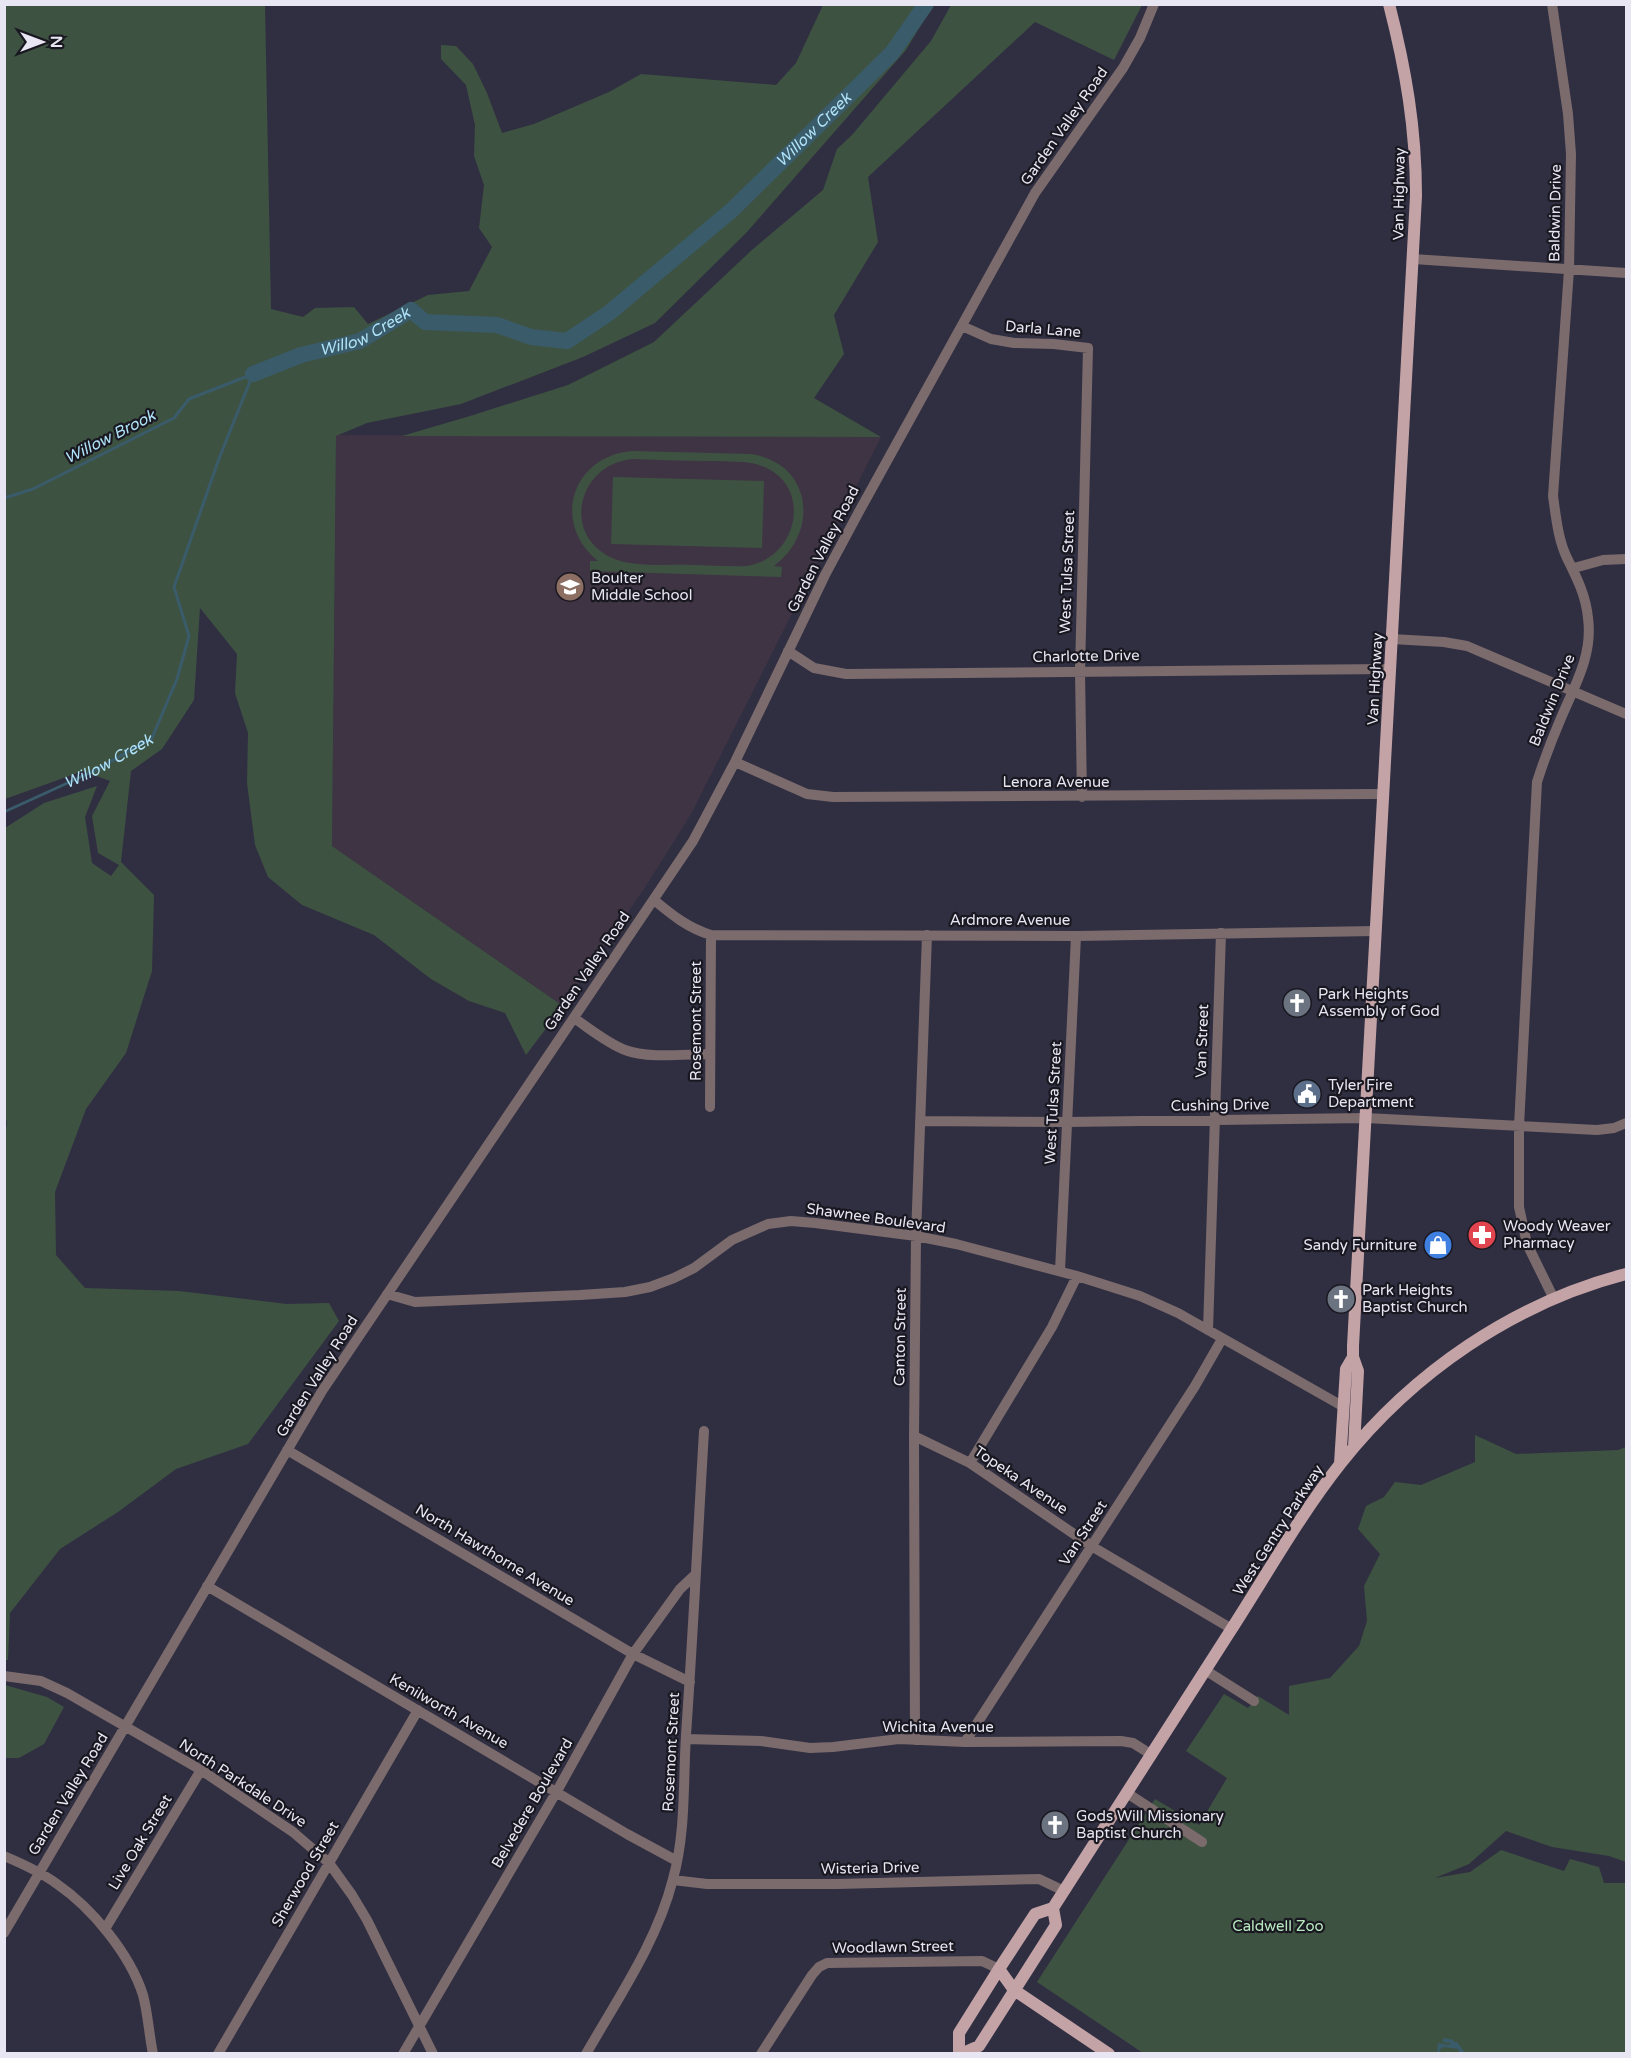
<svg xmlns="http://www.w3.org/2000/svg" width="1631" height="2058" font-family="'Varela Round',sans-serif">
  <style>
    .education { fill: #3f3444 }
    .green { fill: #3e5242; fill-rule: evenodd }
    .water { fill: #3a5b69 }
    .lines { fill: none; stroke-linecap: round; stroke-linejoin: round }
    .stream { stroke: #3a5b69; stroke-width: 3 }
    .river { stroke: #3a5b69; stroke-width: 16 }
    .minor { stroke: #7b6b6d; stroke-width: 10 }
    .major { stroke: #c4a3a7; stroke-width: 12 }
    .labels { text-anchor: middle; dominant-baseline: central; stroke-width: 4.5; stroke-linejoin: round; paint-order: stroke }
    .street-label { font-size: 15px; fill: #e7e6f2; stroke: #191820 }
    .poi-label { font-size: 15px; fill: #e7e6f2; stroke: #191820; text-anchor: start }
    .park-label { font-size: 15px; fill: #b7e8bf; stroke: #191820 }
    .water-label { font-size: 16px; font-style: italic; fill: #afe2f8; stroke: #191820 }
  </style>
  <rect width="100%" height="100%" fill="#302f41"/>
  <path class="education" d="M336 435 881 437 691 814 644 889 563 1006 332 846Z"/>
  <path class="green" d="M5 5H265L271 309 303 317 315 308 354 307 368 324 428 295 469 291 492 247 479 228 484 185 474 156 475 125 466 85 441 59V45L456 46 473 64 487 93 502 133 534 124 609 92 641 74 776 85 796 63 823 5H933L906 50 747 232 655 323 583 357 461 404 367 423 336 436 332 846 563 1006 526 1055 505 1013 469 1001 431 979 374 935 302 905 268 877 255 845 247 783 248 733 235 693 237 654 200 608 194 700 162 749 131 771 121 862 154 895 152 971 126 1053 86 1109 55 1192 56 1255 85 1288 179 1291 287 1304 329 1303 339 1321 248 1444 176 1469 118 1512 60 1549 10 1613 8 1660H5L4 1146 7 1121 5 1120V828L44 803 97 786 85 817 92 863 111 876 119 865 98 853 92 816 110 781 83 771 5 799Z
    M951 5H1142L1114 60 1035 22 868 177 878 242 834 315 844 354 814 398 881 437 402 436 470 416 568 385 654 342 753 249 823 190 837 149 852 135 931 41Z
    M633 451 751 454C812 463 820 532 774 566L782 567 781 577 590 571V561H598C550 522 573 455 633 451ZM634 459C660 460 686 461 712 461 728 462 746 460 762 466 813 485 799 558 747 566 729 567 710 565 692 565 668 564 631 568 610 557 560 532 580 462 634 459Z
    M613 477 764 481 762 548 611 544Z
    M1475 1435 1516 1454 1618 1450 1626 1447V1862L1609 1856 1552 1847 1506 1831 1469 1864 1435 1878 1470 1872 1501 1850 1564 1871 1570 1859 1599 1867 1604 1883H1626V2053H1143L1037 1982 1155 1799 1199 1825 1227 1778 1186 1751 1224 1694 1248 1708 1258 1696 1289 1715V1686L1330 1678 1359 1646 1367 1621 1364 1586 1380 1554 1358 1529 1366 1506 1384 1497 1395 1482 1421 1485 1475 1462Z
    M5 1685 47 1697 64 1707 44 1744 19 1758H5Z"/>
  <path class="water" d="M1444 2038 1454 2040 1453 2042H1457L1465 2053H1460L1458 2049 1444 2047 1439 2050 1441 2053H1437L1438 2043 1449 2045 1451 2043 1442 2042Z"/>
  <g class="lines">
    <g class="stream">
      <path d="M4 498 33 489 174 418 189 399 253 374"/>
      <path id="s1" d="M4 812 96 770 152 738 177 679 189 636 174 587 220 456 253 374"/>
    </g>
    <path class="river" id="s2" d="M253 374 301 355 360 341 411 310 425 322 497 325 531 337 567 341 609 313 732 210 892 53 926 4"/>
    <path class="minor" d="M1552 4 1568 114 1571 154 1569 270 1553 496C1556 517 1558 539 1567 558 1577 578 1586 596 1588 618 1593 655 1575 685 1561 718 1552 739 1544 760 1537 782L1519 1126V1207L1527 1244 1554 1299
      M1413 259 1626 273
      M962 326 991 339 1014 343 1054 344 1088 348 1080 671 1082 797
      M1574 568 1603 560 1626 559
      M1392 639 1444 642 1467 646 1626 714
      M788 651 814 668 846 674 1390 669
      M735 762 807 794 833 797 1384 794
      M654 900C672 915 688 928 711 935L1076 936 1376 931
      M574 1018C590 1029 607 1043 625 1050 648 1059 686 1054 710 1054
      M710 1107 711 935
      M920 1121 1067 1122 1366 1118 1597 1130 1614 1128 1626 1123
      M1060 1271 1076 936
      M387 1294 415 1302 580 1295 625 1292 650 1287 674 1278 694 1268 732 1240 768 1224 791 1221 815 1223 916 1236 956 1244 1077 1276 1140 1296 1178 1313 1344 1407
      M1208 1330 1221 933
      M914 1436 970 1463 1093 1547 1232 1629
      M287 1450 633 1654 690 1682
      M970 1463 1052 1327 1077 1276
      M207 1586 627 1834 677 1861
      M1205 1670 1254 1701
      M4 1676 41 1681 67 1693 201 1770 293 1832 329 1863 352 1895 367 1920 433 2054
      M686 1739 761 1741 810 1748 833 1747 899 1739 965 1742 1121 1741 1133 1743 1152 1755
      M915 1740 914 1436 916 1236 927 935
      M965 1742 1195 1386 1222 1339
      M1127 1793 1202 1842
      M4 1856C23 1864 41 1872 57 1884 92 1908 130 1954 143 1995 148 2014 149 2034 153 2054
      M673 1880 707 1884H837L1039 1879 1064 1891
      M105 1929 201 1770
      M4 1933 322 1391 693 841 735 762 825 575 861 508 1035 193 1123 68 1140 38 1154 4
      M218 2054 418 1710
      M403 2054 557 1791 633 1654 680 1589 696 1574
      M586 2054C618 1998 657 1942 673 1879 686 1832 683 1783 686 1735 693 1634 698 1532 704 1431
      M761 2054 812 1975 819 1967 827 1963 982 1961 999 1969"/>
    <path class="major" d="M1354 1447 1358 1371 1353 1357V1346L1416 196C1416 129 1406 70 1389 4
      M1340 1464 1346 1369 1353 1357
      M999 1969 1014 1990 1109 2054
      M959 2054V2033L999 1969 1035 1914 1053 1908C1112 1816 1170 1724 1229 1633 1266 1576 1299 1516 1341 1463 1413 1372 1514 1303 1626 1274
      M961 2054 979 2046 1056 1925 1053 1908"/>
  </g>
  <defs>
    <g id="school-disc" transform="scale(1.5)"><circle r="9.5" fill="#8d6e63" stroke="#191820"/><path d="M0-5L7-2L0 1L-7-2ZM-4 1L0 2.5L4 1V4Q0 6-4 4Z" fill="#fff"/></g>
    <g id="church-disc" transform="scale(1.5)"><circle r="9.5" fill="#6b7280" stroke="#191820"/><path d="M-1.2-6h2.4v3.5h3.3v2.4h-3.3V6h-2.4V-.1h-3.3v-2.4h3.3Z" fill="#fff"/></g>
    <g id="civic-disc" transform="scale(1.5)"><circle r="9.5" fill="#5c6f8a" stroke="#191820"/><path d="M-.6-6.5H3V-4.5H.6V-3L4-1V1h2V6H-6V1h2V-1L-.6-3ZM-1.2 2.5V6h2.4V2.5Z" fill="#fff"/></g>
    <g id="pharmacy-disc" transform="scale(1.5)"><circle r="9.5" fill="#e0444e" stroke="#191820"/><path d="M-2-6h4v4h4v4h-4v4h-4v-4h-4v-4h4Z" fill="#fff"/></g>
    <g id="shop-disc" transform="scale(1.5)"><circle r="9.5" fill="#3f7fe0" stroke="#191820"/><path d="M-5-2.5h2.3a2.7 3.5 0 0 1 5.4 0H5L5.5 6h-11ZM-1.5-2.5h3a1.5 2.3 0 0 0-3 0Z" fill="#fff"/></g>
  </defs>
  <g fill-rule="evenodd">
    <use href="#school-disc" x="570" y="587"/>
    <use href="#church-disc" x="1297" y="1003"/>
    <use href="#civic-disc" x="1307" y="1094"/>
    <use href="#pharmacy-disc" x="1482" y="1235"/>
    <use href="#shop-disc" x="1438" y="1245"/>
    <use href="#church-disc" x="1341" y="1299"/>
    <use href="#church-disc" x="1055" y="1825"/>
  </g>
  <g class="labels">
    <g class="street-label">
      <text transform="translate(1064 126) rotate(-55)">Garden Valley Road</text>
      <text transform="translate(1399 194) rotate(-89)">Van Highway</text>
      <text transform="translate(1555 213) rotate(-89)">Baldwin Drive</text>
      <text transform="translate(1043 329) rotate(5)">Darla Lane</text>
      <text transform="translate(823 549) rotate(-63)">Garden Valley Road</text>
      <text transform="translate(1067 572) rotate(-88)">West Tulsa Street</text>
      <text transform="translate(1086 656) rotate(-1)">Charlotte Drive</text>
      <text transform="translate(1375 679) rotate(-87)">Van Highway</text>
      <text transform="translate(1552 700) rotate(-68)">Baldwin Drive</text>
      <text x="1056" y="782">Lenora Avenue</text>
      <text x="1010" y="920">Ardmore Avenue</text>
      <text transform="translate(587 971) rotate(-56)">Garden Valley Road</text>
      <text transform="translate(696 1021) rotate(-90)">Rosemont Street</text>
      <text transform="translate(1202 1041) rotate(-88)">Van Street</text>
      <text transform="translate(1053 1103) rotate(-87)">West Tulsa Street</text>
      <text transform="translate(1220 1105) rotate(-1)">Cushing Drive</text>
      <text transform="translate(876 1218) rotate(8)">Shawnee Boulevard</text>
      <text transform="translate(900 1337) rotate(-89)">Canton Street</text>
      <text transform="translate(317 1376) rotate(-58)">Garden Valley Road</text>
      <text transform="translate(1021 1480) rotate(34)">Topeka Avenue</text>
      <text transform="translate(1278 1530) rotate(-57)">West Gentry Parkway</text>
      <text transform="translate(1083 1533) rotate(-57)">Van Street</text>
      <text transform="translate(495 1555) rotate(31)">North Hawthorne Avenue</text>
      <text transform="translate(449 1711) rotate(30)">Kenilworth Avenue</text>
      <text x="938" y="1727">Wichita Avenue</text>
      <text transform="translate(671 1752) rotate(-87)">Rosemont Street</text>
      <text transform="translate(243 1783) rotate(33)">North Parkdale Drive</text>
      <text transform="translate(68 1794) rotate(-59)">Garden Valley Road</text>
      <text transform="translate(532 1803) rotate(-60)">Belvedere Boulevard</text>
      <text transform="translate(140 1842) rotate(-59)">Live Oak Street</text>
      <text transform="translate(870 1868) rotate(-1)">Wisteria Drive</text>
      <text transform="translate(305 1874) rotate(-60)">Sherwood Street</text>
      <text transform="translate(893 1947) rotate(-1)">Woodlawn Street</text>
    </g>
    <g class="poi-label">
      <text x="591" y="578">Boulter<tspan x="591" dy="17">Middle School</tspan></text>
      <text x="1318" y="994">Park Heights<tspan x="1318" dy="17">Assembly of God</tspan></text>
      <text x="1328" y="1085">Tyler Fire<tspan x="1328" dy="17">Department</tspan></text>
      <text x="1503" y="1226">Woody Weaver<tspan x="1503" dy="17">Pharmacy</tspan></text>
      <text x="1417" y="1245" text-anchor="end">Sandy Furniture</text>
      <text x="1362" y="1290">Park Heights<tspan x="1362" dy="17">Baptist Church</tspan></text>
      <text x="1076" y="1816">Gods Will Missionary<tspan x="1076" dy="17">Baptist Church</tspan></text>
    </g>
    <g class="park-label">
      <text x="1278" y="1926">Caldwell Zoo</text>
    </g>
    <g class="water-label">
      <text stroke="none"><textPath href="#s2" startOffset="660">Willow Creek</textPath></text>
      <text stroke="none"><textPath href="#s2" startOffset="120">Willow Creek</textPath></text>
      <text transform="translate(110 437) rotate(-27)">Willow Brook</text>
      <text stroke="none"><textPath href="#s1" startOffset="116">Willow Creek</textPath></text>
    </g>
  </g>
  <rect width="1631" height="2058" fill="none" stroke="#e7e6f2" stroke-width="12"/>
  <g transform="translate(42 42) rotate(90)" stroke="#191820" stroke-width="4.5" paint-order="stroke">
  <path d="M0-4.5L10 22L0 15L-10 22Z" fill="#e7e6f2"/>
  <text y="-9" font-size="16" font-weight="bold" text-anchor="middle" fill="#e7e6f2">N</text>
  </g>
</svg>
